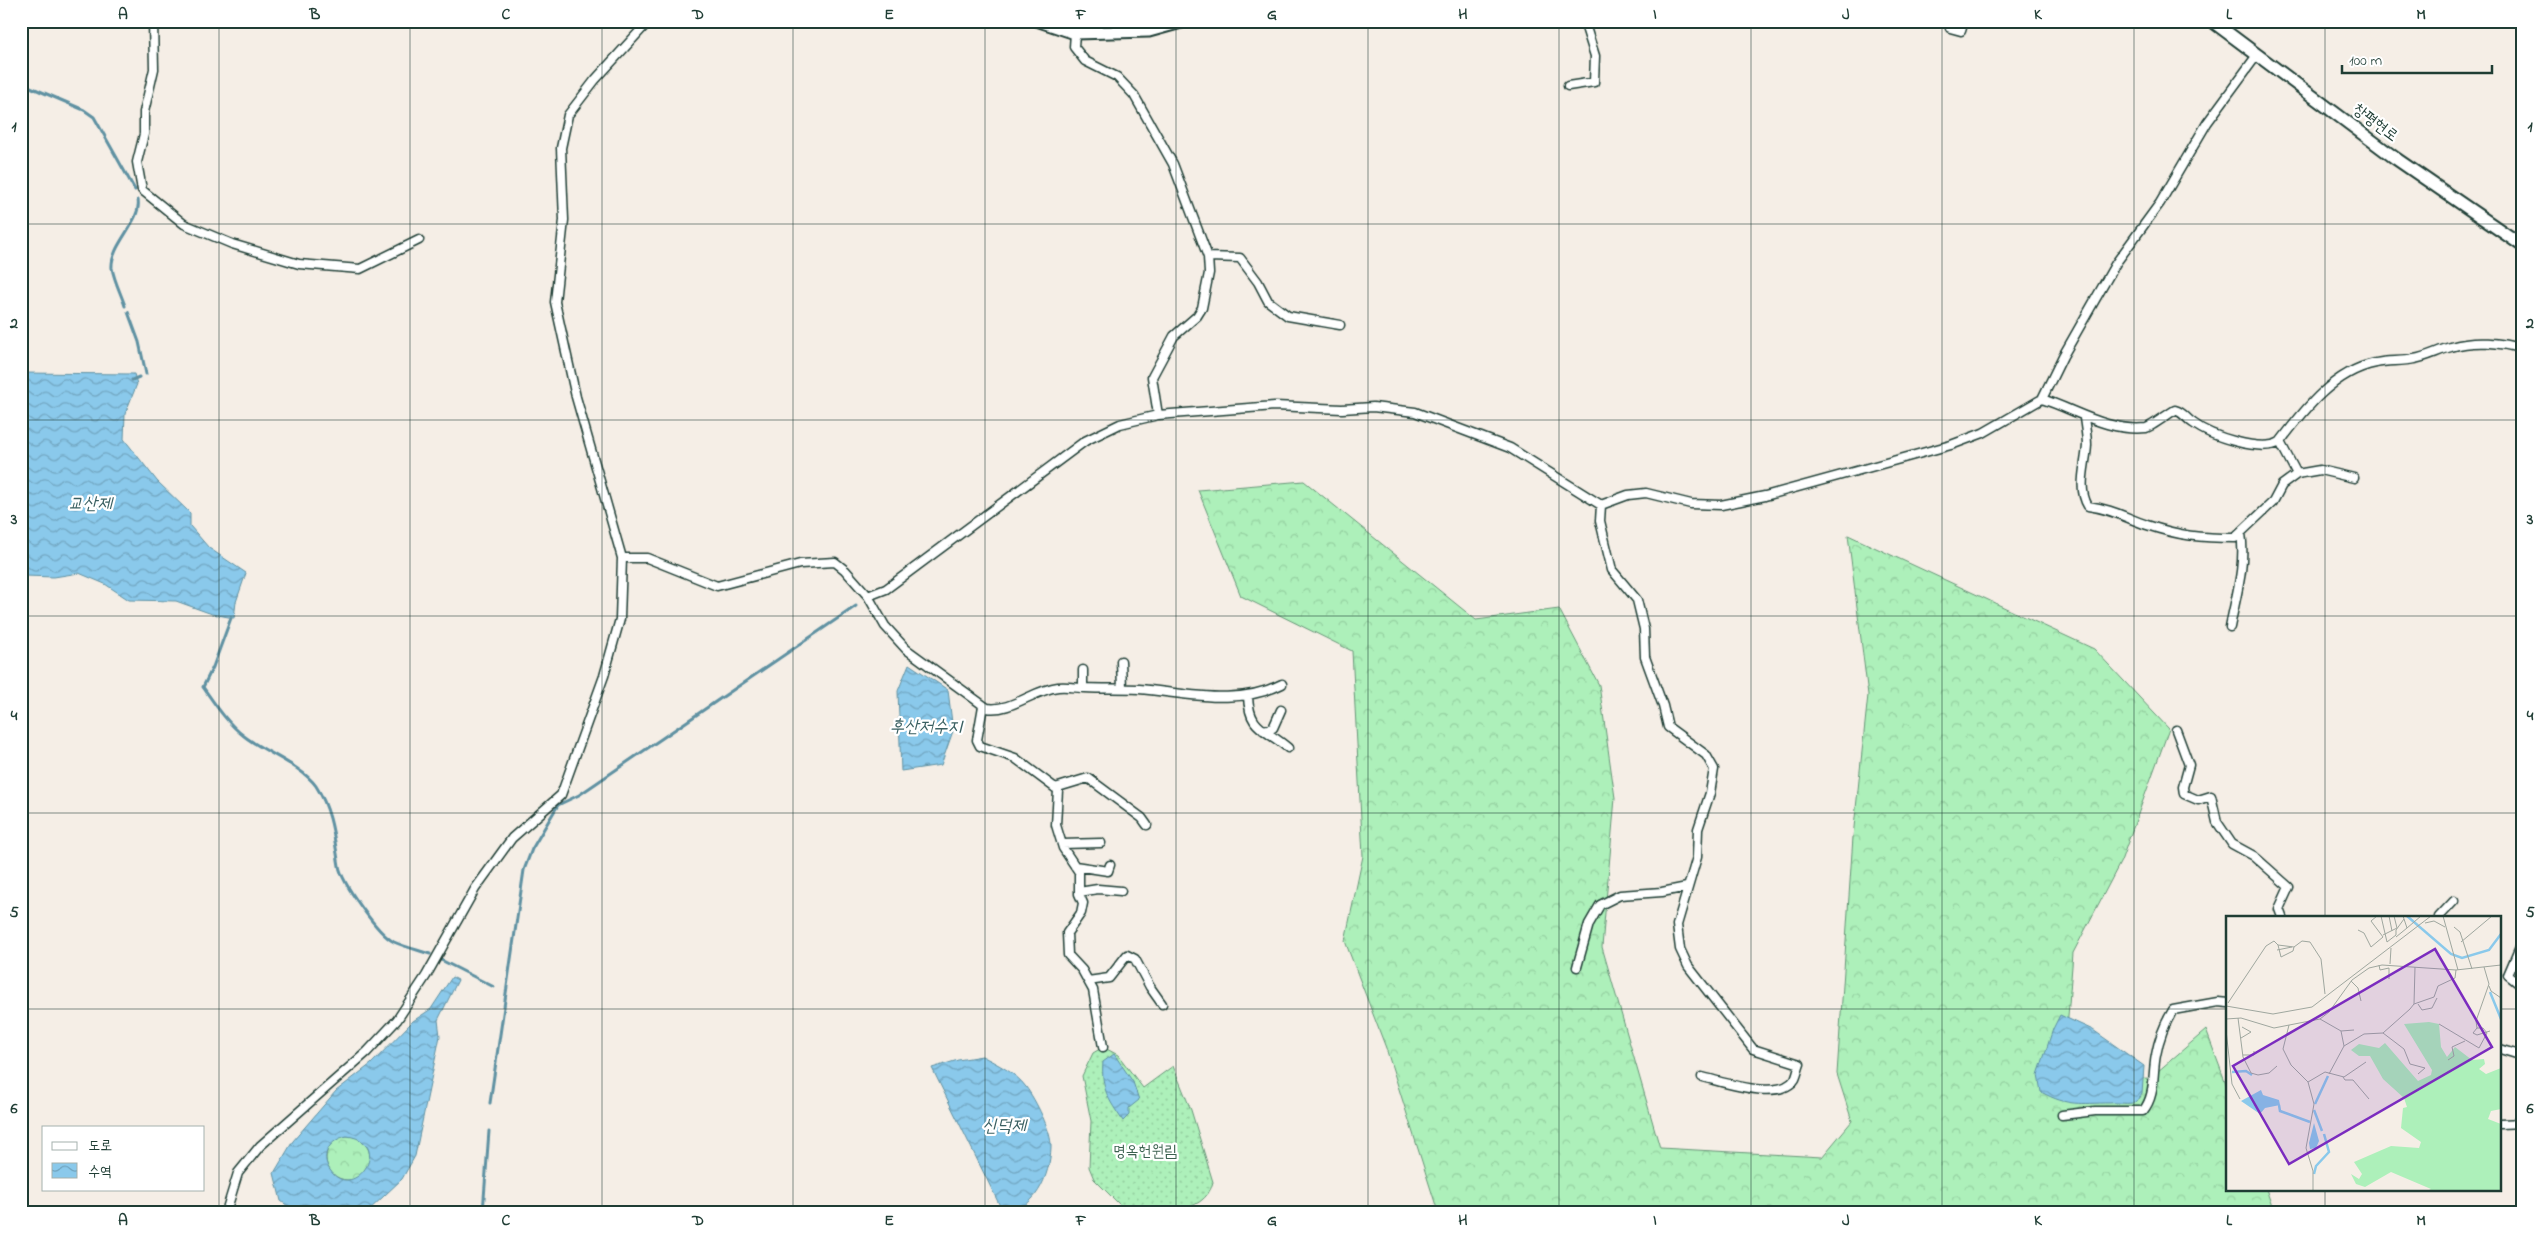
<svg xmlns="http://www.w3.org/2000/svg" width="2544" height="1233" font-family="'Indie Flower','Poor Story',sans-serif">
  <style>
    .grass { fill: url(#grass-dots); stroke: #669677 }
    .forest { fill: url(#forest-crowns); stroke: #669677 }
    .water { fill: url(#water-waves); stroke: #5f91a2; fill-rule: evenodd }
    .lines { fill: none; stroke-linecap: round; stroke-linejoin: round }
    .stream { stroke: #5f91a2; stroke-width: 3 }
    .street-casing { stroke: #1f3d34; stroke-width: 11 }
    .secondary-casing { stroke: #1f3d34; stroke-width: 15 }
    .street { stroke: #fff; stroke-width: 8 }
    .secondary { stroke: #fff; stroke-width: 11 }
    .grid { fill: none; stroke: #1f3d34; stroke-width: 1; stroke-opacity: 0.55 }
    .labels { text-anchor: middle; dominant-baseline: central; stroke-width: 4.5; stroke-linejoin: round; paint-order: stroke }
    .street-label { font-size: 16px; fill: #1f3d34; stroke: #fff }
    .park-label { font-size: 16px; fill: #3b614f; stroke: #fff }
    .water-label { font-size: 18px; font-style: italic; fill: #3a6062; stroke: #fff }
    .inset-river { fill: none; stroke: #8ac9eb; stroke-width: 2.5 }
    .inset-road { fill: none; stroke: #9fa79f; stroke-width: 1 }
    .view { fill: #7b2cbf; fill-opacity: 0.15; stroke: #7b2cbf; stroke-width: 2.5 }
    .inset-edge { fill: none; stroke: #1f3d34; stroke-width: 2.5 }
    .neatline { fill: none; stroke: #1f3d34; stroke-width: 2 }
    .grid-label { font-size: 16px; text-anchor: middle; font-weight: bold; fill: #1f3d34 }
  </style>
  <defs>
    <pattern id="grass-dots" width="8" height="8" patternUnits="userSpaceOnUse" patternTransform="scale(1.25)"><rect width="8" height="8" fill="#adf0ba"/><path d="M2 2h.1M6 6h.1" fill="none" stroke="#94cfa0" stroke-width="1.8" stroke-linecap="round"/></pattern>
    <pattern id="forest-crowns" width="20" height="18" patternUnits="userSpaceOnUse" patternTransform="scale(1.25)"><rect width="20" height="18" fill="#adf0ba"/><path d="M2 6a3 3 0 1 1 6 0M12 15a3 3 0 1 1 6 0" fill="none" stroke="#94cfa0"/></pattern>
    <pattern id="water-waves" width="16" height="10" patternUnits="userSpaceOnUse" patternTransform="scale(1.25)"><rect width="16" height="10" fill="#8ac9eb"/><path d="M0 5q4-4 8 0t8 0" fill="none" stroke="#70a4bf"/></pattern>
  </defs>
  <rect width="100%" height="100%" fill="#f5eee6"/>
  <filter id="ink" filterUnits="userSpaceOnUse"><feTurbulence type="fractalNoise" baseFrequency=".02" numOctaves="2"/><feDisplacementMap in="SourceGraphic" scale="10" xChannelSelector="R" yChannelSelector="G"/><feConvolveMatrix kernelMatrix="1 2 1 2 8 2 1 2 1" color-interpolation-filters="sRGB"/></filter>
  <g filter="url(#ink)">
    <path class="grass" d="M1103 1047 1118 1055 1143 1088 1173 1066 1191 1110 1213 1182C1205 1217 1155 1212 1127 1212L1094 1179 1089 1167 1091 1121 1082 1076 1093 1053Z"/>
    <path class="forest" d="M1304 481 1476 620 1559 609 1599 685 1615 798 1602 947 1660 1148 1822 1157 1852 1121 1837 1074 1853 837 1868 695 1848 535 2094 649 2169 729 2121 861 2073 953 2063 1081 2150 1078 2206 1030 2228 1089V1189H2266L2274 1212H1438L1386 1048 1345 941 1363 856 1352 651 1241 596 1198 490Z
      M326 1158a22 22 0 1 1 44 0a22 22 0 1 1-44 0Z"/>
    <path class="water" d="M21 373 134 374 137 384 125 414 124 439 157 481 190 513V526L209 548 246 573 236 602 234 618 212 614 176 601 129 600 105 584 79 573 54 577 25 576V599L21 602Z
      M909 664 948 690 953 731 941 765 901 771 898 691Z
      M452 977 458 980 438 1020 440 1036 415 1156 402 1179 367 1212H296L281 1201 274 1173 293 1141 336 1091 371 1064 413 1021 431 1009ZM347 1136C396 1142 353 1204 330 1170 319 1154 331 1139 347 1136Z
      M2060 1015 2093 1030 2144 1066 2142 1094 2137 1102C2127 1105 2120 1102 2110 1103 2080 1103 2069 1107 2041 1092L2038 1075 2053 1029Z
      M1114 1054 1133 1082 1139 1100 1129 1108V1115L1123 1121C1108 1099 1101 1089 1103 1062Z
      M982 1056C997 1064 1016 1073 1026 1087 1035 1099 1052 1132 1051 1147 1050 1176 1035 1212 1003 1212L932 1068 958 1060Z"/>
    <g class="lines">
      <path class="stream" d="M21 83 84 110 94 117 135 190
        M125 306C121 294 114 280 112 268 110 245 142 221 138 200
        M128 312 139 342 146 374
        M132 380 139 377
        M231 618 213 667 203 687C215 704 227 723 244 736 264 752 301 765 316 786 332 811 334 837 339 866 342 883 378 934 394 942 405 947 418 950 430 954
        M441 960 494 987
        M490 1103 524 870 532 849 558 805 579 795 856 606
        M483 1212 489 1131"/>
      <g class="street-casing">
        <path id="street" d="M153 21 154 69 144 112V134L137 162 142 190 184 224 232 244 299 264 360 269 419 240
          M1950 28 1961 31 1964 21
          M1075 33 1074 47 1085 61 1117 77 1134 95 1173 164 1208 257 1240 258 1258 282 1268 301 1288 316 1340 325
          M1568 86 1594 82 1595 56 1584 21
          M2042 399C2076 410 2108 432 2146 428 2151 427 2168 414 2175 410 2185 413 2185 418 2193 423 2210 436 2261 453 2280 442 2304 410 2334 371 2376 363 2388 360 2402 362 2414 359 2427 357 2439 350 2451 347 2473 340 2501 342 2523 349
          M1158 415 1152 377 1174 336 1197 316 1202 308 1209 273 1208 257
          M2084 418C2085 426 2087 436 2087 445 2086 465 2077 488 2088 506 2112 509 2126 518 2147 525 2180 536 2200 538 2235 538L2273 502 2282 485 2297 474 2320 470 2354 478
          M2280 442 2297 474
          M1601 505 1600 521 1612 570 1637 600 1644 629 1645 657 1663 706 1668 727 1706 755 1714 769 1710 793 1698 829 1697 857 1677 925 1680 949 1688 966 1753 1049 1800 1064C1798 1069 1797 1075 1795 1079 1780 1102 1724 1082 1702 1077
          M622 558H647L717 586 800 564 835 562 845 570 868 596 885 626 906 649 987 708C1011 712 1033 690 1058 687 1067 686 1077 688 1085 688 1103 689 1121 688 1139 689 1187 693 1237 707 1282 684
          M868 596 886 589 1085 441 1120 424 1158 415 1275 406 1342 409 1373 407 1415 412 1510 448 1601 505 1628 495 1646 493 1691 504 1721 505 1765 496 1951 445 1983 433 2042 399 2063 356 2116 263 2160 203 2207 123 2257 55
          M2230 627C2236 595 2246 566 2241 533
          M1121 661 1122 688
          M1083 688V670
          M1248 696C1249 730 1265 728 1288 748
          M983 706 977 740 980 746 1015 758 1058 790 1056 825 1063 848 1079 872V894L1083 903 1081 913 1067 933 1068 955 1082 970 1093 990 1103 1047
          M1263 730 1273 728 1281 710
          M2176 730 2189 765 2183 787 2184 794 2198 800 2211 796 2217 822 2232 844 2254 856 2289 887 2279 909 2282 917
          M1055 788 1088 778 1142 818 1147 825
          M1062 844 1101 843
          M1075 866 1108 871 1110 865
          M1079 892 1098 889 1121 891
          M2439 917 2454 901
          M2523 940 2508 975 2523 987
          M1577 967 1589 924 1600 905 1620 895 1662 892 1687 887
          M1088 981 1109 978 1127 955 1135 959 1150 987 1162 1004
          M2500 1049 2523 1056
          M2062 1115 2095 1111H2143C2156 1095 2152 1075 2156 1055 2159 1038 2164 1025 2173 1010L2218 1002 2228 1003
          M2500 1124 2523 1123
          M226 1212 238 1173 260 1146 367 1052 397 1020 426 976 475 889 512 838 561 795 604 676 620 619 622 558 576 397 555 302 564 220 561 148 568 115 595 80 649 21"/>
      </g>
      <g class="secondary-casing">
        <path id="secondary" d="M1039 21 1075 33 1149 31 1185 21
          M2212 21 2395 158 2523 246"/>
      </g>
      <use href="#street" class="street"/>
      <use href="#secondary" class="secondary"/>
    </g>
  </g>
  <path class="grid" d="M219 21V1212M410 21V1212M602 21V1212M793 21V1212M985 21V1212M1176 21V1212M1368 21V1212M1559 21V1212M1751 21V1212M1942 21V1212M2134 21V1212M2325 21V917M21 224H2523M21 420H2523M21 616H2523M21 813H2523M21 1009H2228M2500 1009H2523M2325 1189V1212"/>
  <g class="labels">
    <g class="street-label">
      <text transform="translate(2375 123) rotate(37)">창평현로</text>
    </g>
    <g class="park-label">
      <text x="1145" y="1152">명옥헌원림</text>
    </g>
    <g class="water-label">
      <text x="90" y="505">교산제</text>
      <text x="926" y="728">후산저수지</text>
      <text x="1004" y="1127">신덕제</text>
    </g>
  </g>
  <g transform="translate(2226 916)">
    <rect width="275" height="275" fill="#f5eee6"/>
    <path d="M203 106 213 108 215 131 221 141 229 131 246 144 258 143 259 148 253 153 260 158 275 152V193L265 195 262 203 275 208V275H201L205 273 165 256 139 271 130 268 125 258 133 263 136 258 128 246 165 230 193 232 195 226 175 212 177 192 181 191 178 182 157 163 144 140H133L125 134 133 128 153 132 159 127 192 165 205 159 206 154 178 108Z" fill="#adf0ba"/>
    <path d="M35 174 37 179 53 184 54 189 39 192 34 198 15 185ZM88 207 93 225 90 232 84 233 83 227Z" fill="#8ac9eb"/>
    <path class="inset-river" d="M181 0 225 38 236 42 263 34 275 18M264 76 275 103M6 156 20 155 26 159M89 188 102 160M53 189 54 195 84 206M88 194 96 215M88 258 90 250 103 236 98 218"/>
    <path class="inset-road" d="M151 0 145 5 157 21M155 0 161 26 170 19V14L178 3M163 0 166 15M217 0 232 54M199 7 208 5 219 11M228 11 234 16 246 53M181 12 195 0M132 14 138 17 145 31 157 21M157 19 171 12 168 0M170 21 181 12 177 0M235 26 266 0M52 29 55 41 67 35 68 31M51 34 66 31M164 48 165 32M153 49 154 54 163 52V63M125 65 132 72 135 85M263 70 265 75 275 82M2 87 40 30 48 25 52 29 68 31 76 25 84 26 95 43 99 78M188 88 208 81 212 70 229 62 230 54M192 88 196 94 206 92 211 82M0 90 47 98 86 91 205 0M12 102 17 141 25 157 32 159 43 157 51 150M0 103 15 102 48 112 94 103 103 96 126 64 143 52 156 49 230 54 275 49M94 103 115 115 128 114M213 108 253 132 261 117 257 112H251L250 105 263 68 258 51M63 109 57 133 65 149 82 166 88 188 80 232 87 255V275M251 112 247 117 251 119 264 115M0 114 6 168 14 183M115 115 118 130M157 117 178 133 184 148 199 152 192 158M15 122 25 116 16 111M17 139H28V135M222 144 228 140 226 131 239 125M103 158 118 130 138 118 157 117 184 93 188 88 189 51M117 161 119 164H127L143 183M82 166 99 156 118 161 140 146"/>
    <path class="view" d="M209 33 266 131 63 248 7 150Z"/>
    <rect width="275" height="275" class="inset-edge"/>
  </g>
  <rect width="2544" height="1233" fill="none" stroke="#fff" stroke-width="55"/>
  <rect x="42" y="1126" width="162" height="65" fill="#ffffff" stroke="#a5b1ae"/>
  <rect x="52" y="1142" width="25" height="8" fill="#ffffff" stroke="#a5b1ae"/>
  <text x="88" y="1150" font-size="15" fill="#1f3d34">도로</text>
  <rect x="52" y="1163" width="25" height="15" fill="url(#water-waves)" stroke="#a5b1ae"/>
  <text x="88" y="1176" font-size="15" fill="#1f3d34">수역</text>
  <path d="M2342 65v8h150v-8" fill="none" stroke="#1f3d34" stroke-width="2.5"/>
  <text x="2349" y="65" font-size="15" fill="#1f3d34" stroke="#ffffff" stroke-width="4" paint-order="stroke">100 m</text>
  <rect x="28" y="28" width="2488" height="1178" class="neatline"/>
  <g class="grid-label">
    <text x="123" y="19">A</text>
    <text x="315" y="19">B</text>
    <text x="506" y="19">C</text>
    <text x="698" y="19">D</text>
    <text x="889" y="19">E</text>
    <text x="1081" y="19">F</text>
    <text x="1272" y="19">G</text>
    <text x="1463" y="19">H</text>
    <text x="1655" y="19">I</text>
    <text x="1846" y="19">J</text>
    <text x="2038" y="19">K</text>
    <text x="2229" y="19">L</text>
    <text x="2421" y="19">M</text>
    <text x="14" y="131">1</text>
    <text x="2530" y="131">1</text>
    <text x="14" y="328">2</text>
    <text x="2530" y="328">2</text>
    <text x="14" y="524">3</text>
    <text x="2530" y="524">3</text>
    <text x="14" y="720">4</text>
    <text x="2530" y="720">4</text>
    <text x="14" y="917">5</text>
    <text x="2530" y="917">5</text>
    <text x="14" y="1113">6</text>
    <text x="2530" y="1113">6</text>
    <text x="123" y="1225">A</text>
    <text x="315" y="1225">B</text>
    <text x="506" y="1225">C</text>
    <text x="698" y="1225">D</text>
    <text x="889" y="1225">E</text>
    <text x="1081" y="1225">F</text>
    <text x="1272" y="1225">G</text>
    <text x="1463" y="1225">H</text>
    <text x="1655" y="1225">I</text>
    <text x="1846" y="1225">J</text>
    <text x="2038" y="1225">K</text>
    <text x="2229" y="1225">L</text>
    <text x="2421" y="1225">M</text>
  </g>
</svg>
